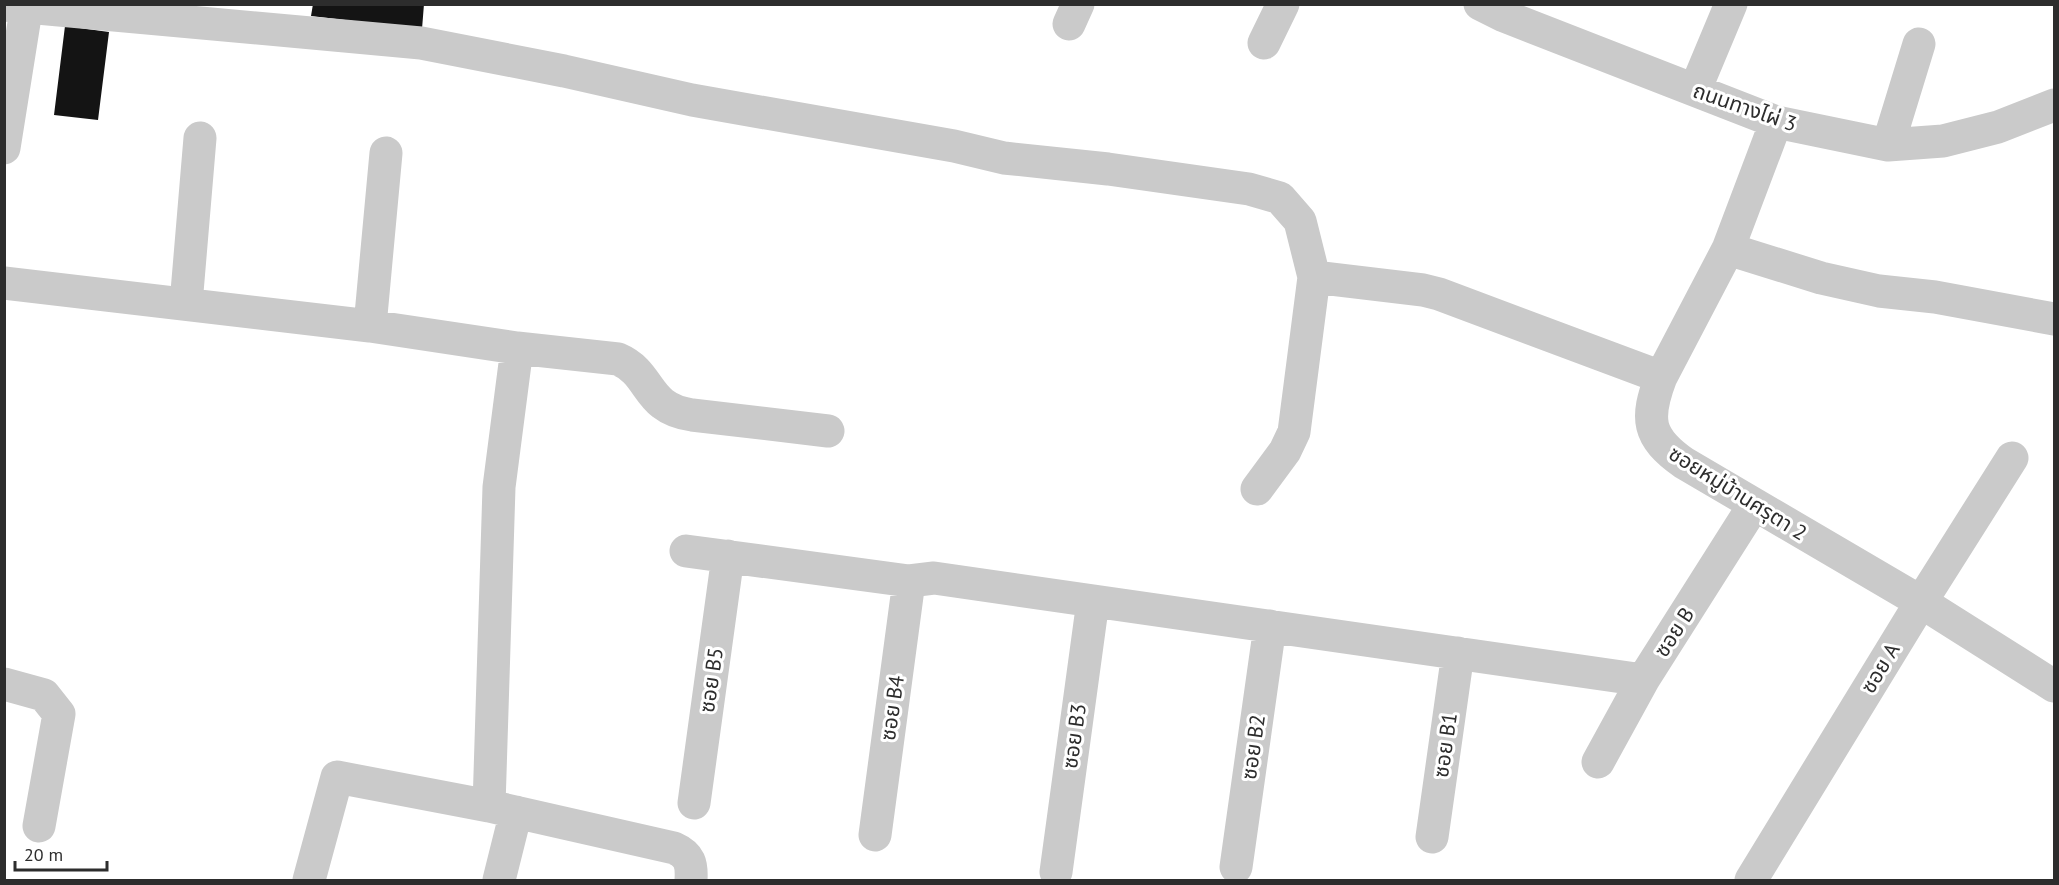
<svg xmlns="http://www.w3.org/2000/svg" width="2059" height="885" font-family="'PT Sans','Noto Sans Thai',sans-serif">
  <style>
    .building { fill: #141414 }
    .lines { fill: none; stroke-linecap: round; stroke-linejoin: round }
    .minor { stroke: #cacaca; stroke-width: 33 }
    .labels { text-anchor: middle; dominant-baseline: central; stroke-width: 6; stroke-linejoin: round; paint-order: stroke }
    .street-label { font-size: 21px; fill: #2d2d2d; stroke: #fff }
  </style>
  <rect width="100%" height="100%" fill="#fff"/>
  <path class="building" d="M313 4H424L422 29 311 16Z
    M65 26 109 32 98 120 54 115Z"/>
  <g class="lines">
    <path class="minor" d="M1480 4 1504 16 1776 122 1888 145 1943 141 1998 127 2054 105
      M4 5 421 43 564 71 692 100 954 146 1004 158 1108 169 1249 189 1280 198 1300 221 1314 277 1294 432 1285 451 1257 489
      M1069 24 1078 4
      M1264 43 1283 4
      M1695 90 1731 4
      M1776 122 1728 249 1661 377C1645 419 1647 437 1684 463L1921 602 2054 686
      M1888 145 1919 44
      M4 148 27 4
      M1728 249 1821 278 1879 291 1935 297 2054 319
      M1314 277 1423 290 1439 294 1661 377
      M4 283 370 326 517 348 618 359C653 374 644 408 692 415L828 431
      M186 304 200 138
      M370 326 386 153
      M686 551 909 581 934 578 1643 680
      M4 684 44 695 59 714 39 826
      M1598 762 1643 680 1754 505
      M694 803 728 556
      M489 806 499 487 517 348
      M875 835 909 581
      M1432 837 1458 653
      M1236 867 1270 626
      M1056 872 1093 601
      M309 880 337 777 489 806 674 848C690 855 692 864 691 880
      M499 880 516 812
      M1751 880 1921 602 2012 458"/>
  </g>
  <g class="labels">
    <g class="street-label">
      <text transform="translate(1745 107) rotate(19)">ถนนทางไผ่ 3</text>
      <text transform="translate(1738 493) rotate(32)">ซอยหมู่บ้านศรุตา 2</text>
      <text transform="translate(1674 632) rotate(-57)">ซอย B</text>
      <text transform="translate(1880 668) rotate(-59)">ซอย A</text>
      <text transform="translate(711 680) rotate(-82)">ซอย B5</text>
      <text transform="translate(892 708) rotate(-82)">ซอย B4</text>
      <text transform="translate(1074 736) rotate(-82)">ซอย B3</text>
      <text transform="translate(1445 745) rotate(-82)">ซอย B1</text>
      <text transform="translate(1253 747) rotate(-82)">ซอย B2</text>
    </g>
  </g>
  <rect width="2059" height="885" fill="none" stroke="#2d2d2d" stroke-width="12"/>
  <path d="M15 861v9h92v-9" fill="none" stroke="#2d2d2d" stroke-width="3"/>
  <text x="24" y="861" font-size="18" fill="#2d2d2d" stroke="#ffffff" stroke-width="4.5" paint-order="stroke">20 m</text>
</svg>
